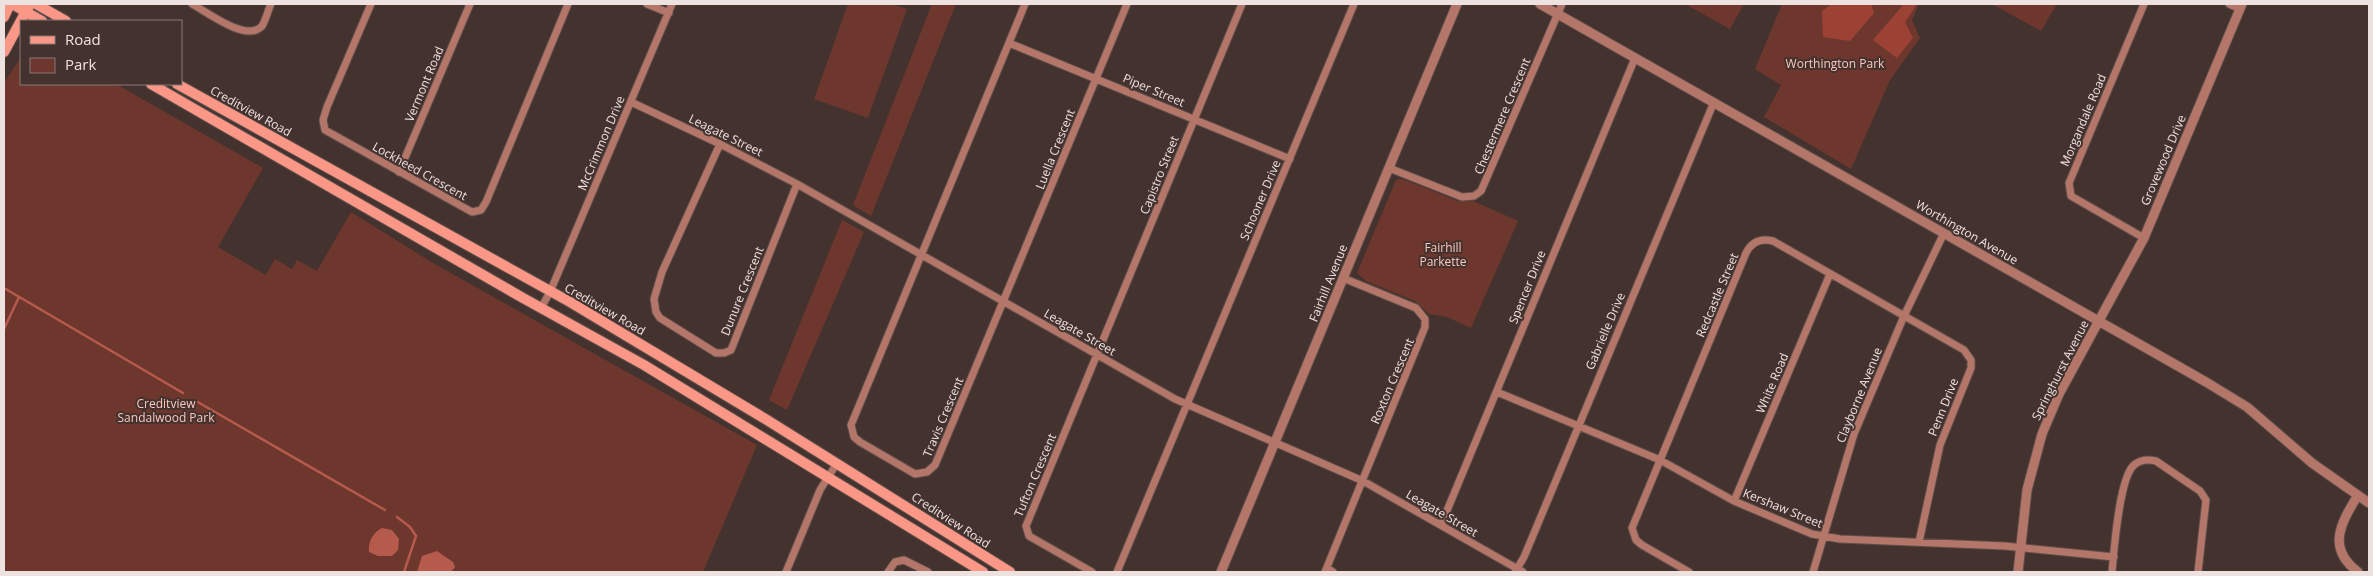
<svg xmlns="http://www.w3.org/2000/svg" width="2373" height="576" font-family="'Open Sans',sans-serif">
  <style>
    .green { fill: #6e372e }
    .forest { fill: #9c4235 }
    .water { fill: #b65a4b }
    .lines { fill: none; stroke-linecap: round; stroke-linejoin: round }
    .stream { stroke: #b65a4b; stroke-width: 2.5 }
    .minor-casing { stroke: #5f4e4b; stroke-width: 9 }
    .tertiary-casing { stroke: #5f4e4b; stroke-width: 11 }
    .secondary-casing { stroke: #5f4e4b; stroke-width: 12 }
    .minor { stroke: #b5766a; stroke-width: 7 }
    .tertiary { stroke: #b5766a; stroke-width: 9 }
    .secondary { stroke: #fb9786; stroke-width: 10 }
    .labels { text-anchor: middle; dominant-baseline: central; stroke-width: 4; stroke-linejoin: round; paint-order: stroke }
    .park-label { font-size: 12px; fill: #fdc9bf; stroke: #44322f }
    .street-label { font-size: 12px; fill: #eee2e0; stroke: #44322f }
  </style>
  <rect width="100%" height="100%" fill="#44322f"/>
  <path class="green" d="M848 4H891L907 9 868 118 814 99Z
    M932 4H956L871 216 853 205Z
    M1685 4H1744L1730 29Z
    M1782 4H1919L1912 20 1920 38 1890 80 1851 169 1764 117 1781 85 1755 69Z
    M1992 4H2057L2041 31Z
    M21 57V84H116L263 168 218 247 266 275 275 259 292 269 297 260 317 271 351 212 433 263 757 445 703 572H4V83Z
    M1398 179 1405 180 1457 201H1473L1518 221 1471 328 1447 317 1429 314 1415 301 1366 281 1357 273 1396 180Z
    M842 220 864 232 787 410 769 400Z"/>
  <path class="forest" d="M1832 4H1871L1874 13 1850 41 1823 37 1822 11Z
    M1904 4H1917L1905 22 1913 38 1897 58 1873 40Z"/>
  <path class="water" d="M382 528 392 530 399 539 398 550 392 556H378L369 552C368 542 373 532 382 528Z
    M437 551 453 562 455 567 451 572H417L422 556Z"/>
  <g class="lines">
    <path class="stream" d="M4 288 183 393
      M4 329 19 297
      M196 401 385 510
      M397 517 410 527 416 536 404 572"/>
    <g class="minor-casing">
      <path id="minor" d="M192 4C207 12 247 43 262 26 266 20 268 10 271 4
        M371 4 327 107 323 120 325 130 472 212 481 210 486 202 568 4
        M647 4 669 13
        M1025 4 851 425 854 437 860 442 915 474 927 472 935 465 1127 4
        M2144 4 2069 183 2071 196 2144 238
        M2229 4 2240 9
        M1009 43 1290 159
        M631 102 720 144 797 184 1175 399 1363 481 1523 572
        M720 144 662 272 654 299 656 312 660 318 716 353H724L731 350 797 184
        M1389 168 1462 197 1474 196 1481 191 1562 4
        M399 172 470 4
        M541 308 550 292 672 4
        M1497 392 1660 460 1734 501 1812 534 1840 539 2005 546 2114 557
        M1734 501 1830 274
        M1441 525 1635 58
        M1327 568 1333 572
        M786 572 820 490 837 463
        M888 572 895 562 904 560 928 572
        M1092 572 1029 536 1026 526 1242 4
        M1117 572 1354 4
        M1325 572 1425 327V319L1416 308 1343 278
        M1515 572 1524 557 1714 102
        M1689 572 1642 545 1636 540 1632 528 1746 253C1752 241 1761 238 1773 241L1964 350 1971 360V368L1940 445 1919 542
        M1813 572 1854 434 1904 316 1944 233
        M2112 572C2114 551 2119 478 2134 465 2141 459 2148 459 2156 461L2200 491 2206 500 2198 572"/>
    </g>
    <g class="tertiary-casing">
      <path id="tertiary" d="M1540 4 2206 382 2247 407 2312 463 2369 503
        M1221 572 1457 4
        M2018 572 2027 490 2042 434 2059 394 2144 238 2242 4
        M2358 572C2326 548 2341 523 2358 495"/>
    </g>
    <g class="secondary-casing">
      <path id="secondary" d="M12 4 42 21
        M36 4 66 21
        M4 17 10 4
        M4 52 30 4
        M151 84 523 298 644 365 983 572
        M177 84 570 302 767 420 1010 572"/>
    </g>
    <use href="#minor" class="minor"/>
    <use href="#tertiary" class="tertiary"/>
    <use href="#secondary" class="secondary"/>
  </g>
  <g class="labels">
    <g class="park-label">
      <text x="1835" y="63">Worthington Park</text>
      <text x="1443" y="247">Fairhill<tspan x="1443" dy="14">Parkette</tspan></text>
      <text x="166" y="403">Creditview<tspan x="166" dy="14">Sandalwood Park</tspan></text>
    </g>
    <g class="street-label">
      <text transform="translate(424 84) rotate(-67)">Vermont Road</text>
      <text transform="translate(1154 90) rotate(23)">Piper Street</text>
      <text transform="translate(251 111) rotate(29)">Creditview Road</text>
      <text transform="translate(1502 116) rotate(-67)">Chestermere Crescent</text>
      <text transform="translate(2083 120) rotate(-67)">Morgandale Road</text>
      <text transform="translate(726 135) rotate(26)">Leagate Street</text>
      <text transform="translate(601 143) rotate(-67)">McCrimmon Drive</text>
      <text transform="translate(1055 149) rotate(-68)">Luella Crescent</text>
      <text transform="translate(2163 160) rotate(-67)">Grovewood Drive</text>
      <text transform="translate(420 171) rotate(29)">Lockheed Crescent</text>
      <text transform="translate(1159 175) rotate(-68)">Capistro Street</text>
      <text transform="translate(1260 200) rotate(-67)">Schooner Drive</text>
      <text transform="translate(1967 232) rotate(30)">Worthington Avenue</text>
      <text transform="translate(1328 283) rotate(-68)">Fairhill Avenue</text>
      <text transform="translate(1527 287) rotate(-68)">Spencer Drive</text>
      <text transform="translate(742 291) rotate(-68)">Dunure Crescent</text>
      <text transform="translate(1717 295) rotate(-67)">Redcastle Street</text>
      <text transform="translate(605 309) rotate(30)">Creditview Road</text>
      <text transform="translate(1605 331) rotate(-67)">Gabrielle Drive</text>
      <text transform="translate(1080 332) rotate(30)">Leagate Street</text>
      <text transform="translate(2060 370) rotate(-63)">Springhurst Avenue</text>
      <text transform="translate(1392 381) rotate(-67)">Roxton Crescent</text>
      <text transform="translate(1772 383) rotate(-67)">White Road</text>
      <text transform="translate(1859 395) rotate(-68)">Clayborne Avenue</text>
      <text transform="translate(1943 407) rotate(-68)">Penn Drive</text>
      <text transform="translate(943 417) rotate(-67)">Travis Crescent</text>
      <text transform="translate(1035 475) rotate(-67)">Tufton Crescent</text>
      <text transform="translate(1783 508) rotate(22)">Kershaw Street</text>
      <text transform="translate(1442 513) rotate(30)">Leagate Street</text>
      <text transform="translate(951 520) rotate(33)">Creditview Road</text>
    </g>
  </g>
  <rect width="2373" height="576" fill="none" stroke="#eee2e0" stroke-width="10"/>
  <rect x="20" y="20" width="162" height="65" fill="#44322f" stroke="#887876"/>
  <rect x="30" y="36" width="25" height="8" fill="#fb9786" stroke="#887876"/>
  <text x="65" y="45" font-size="15" fill="#eee2e0">Road</text>
  <rect x="30" y="58" width="25" height="15" fill="#6e372e" stroke="#887876"/>
  <text x="65" y="70" font-size="15" fill="#eee2e0">Park</text>
</svg>
